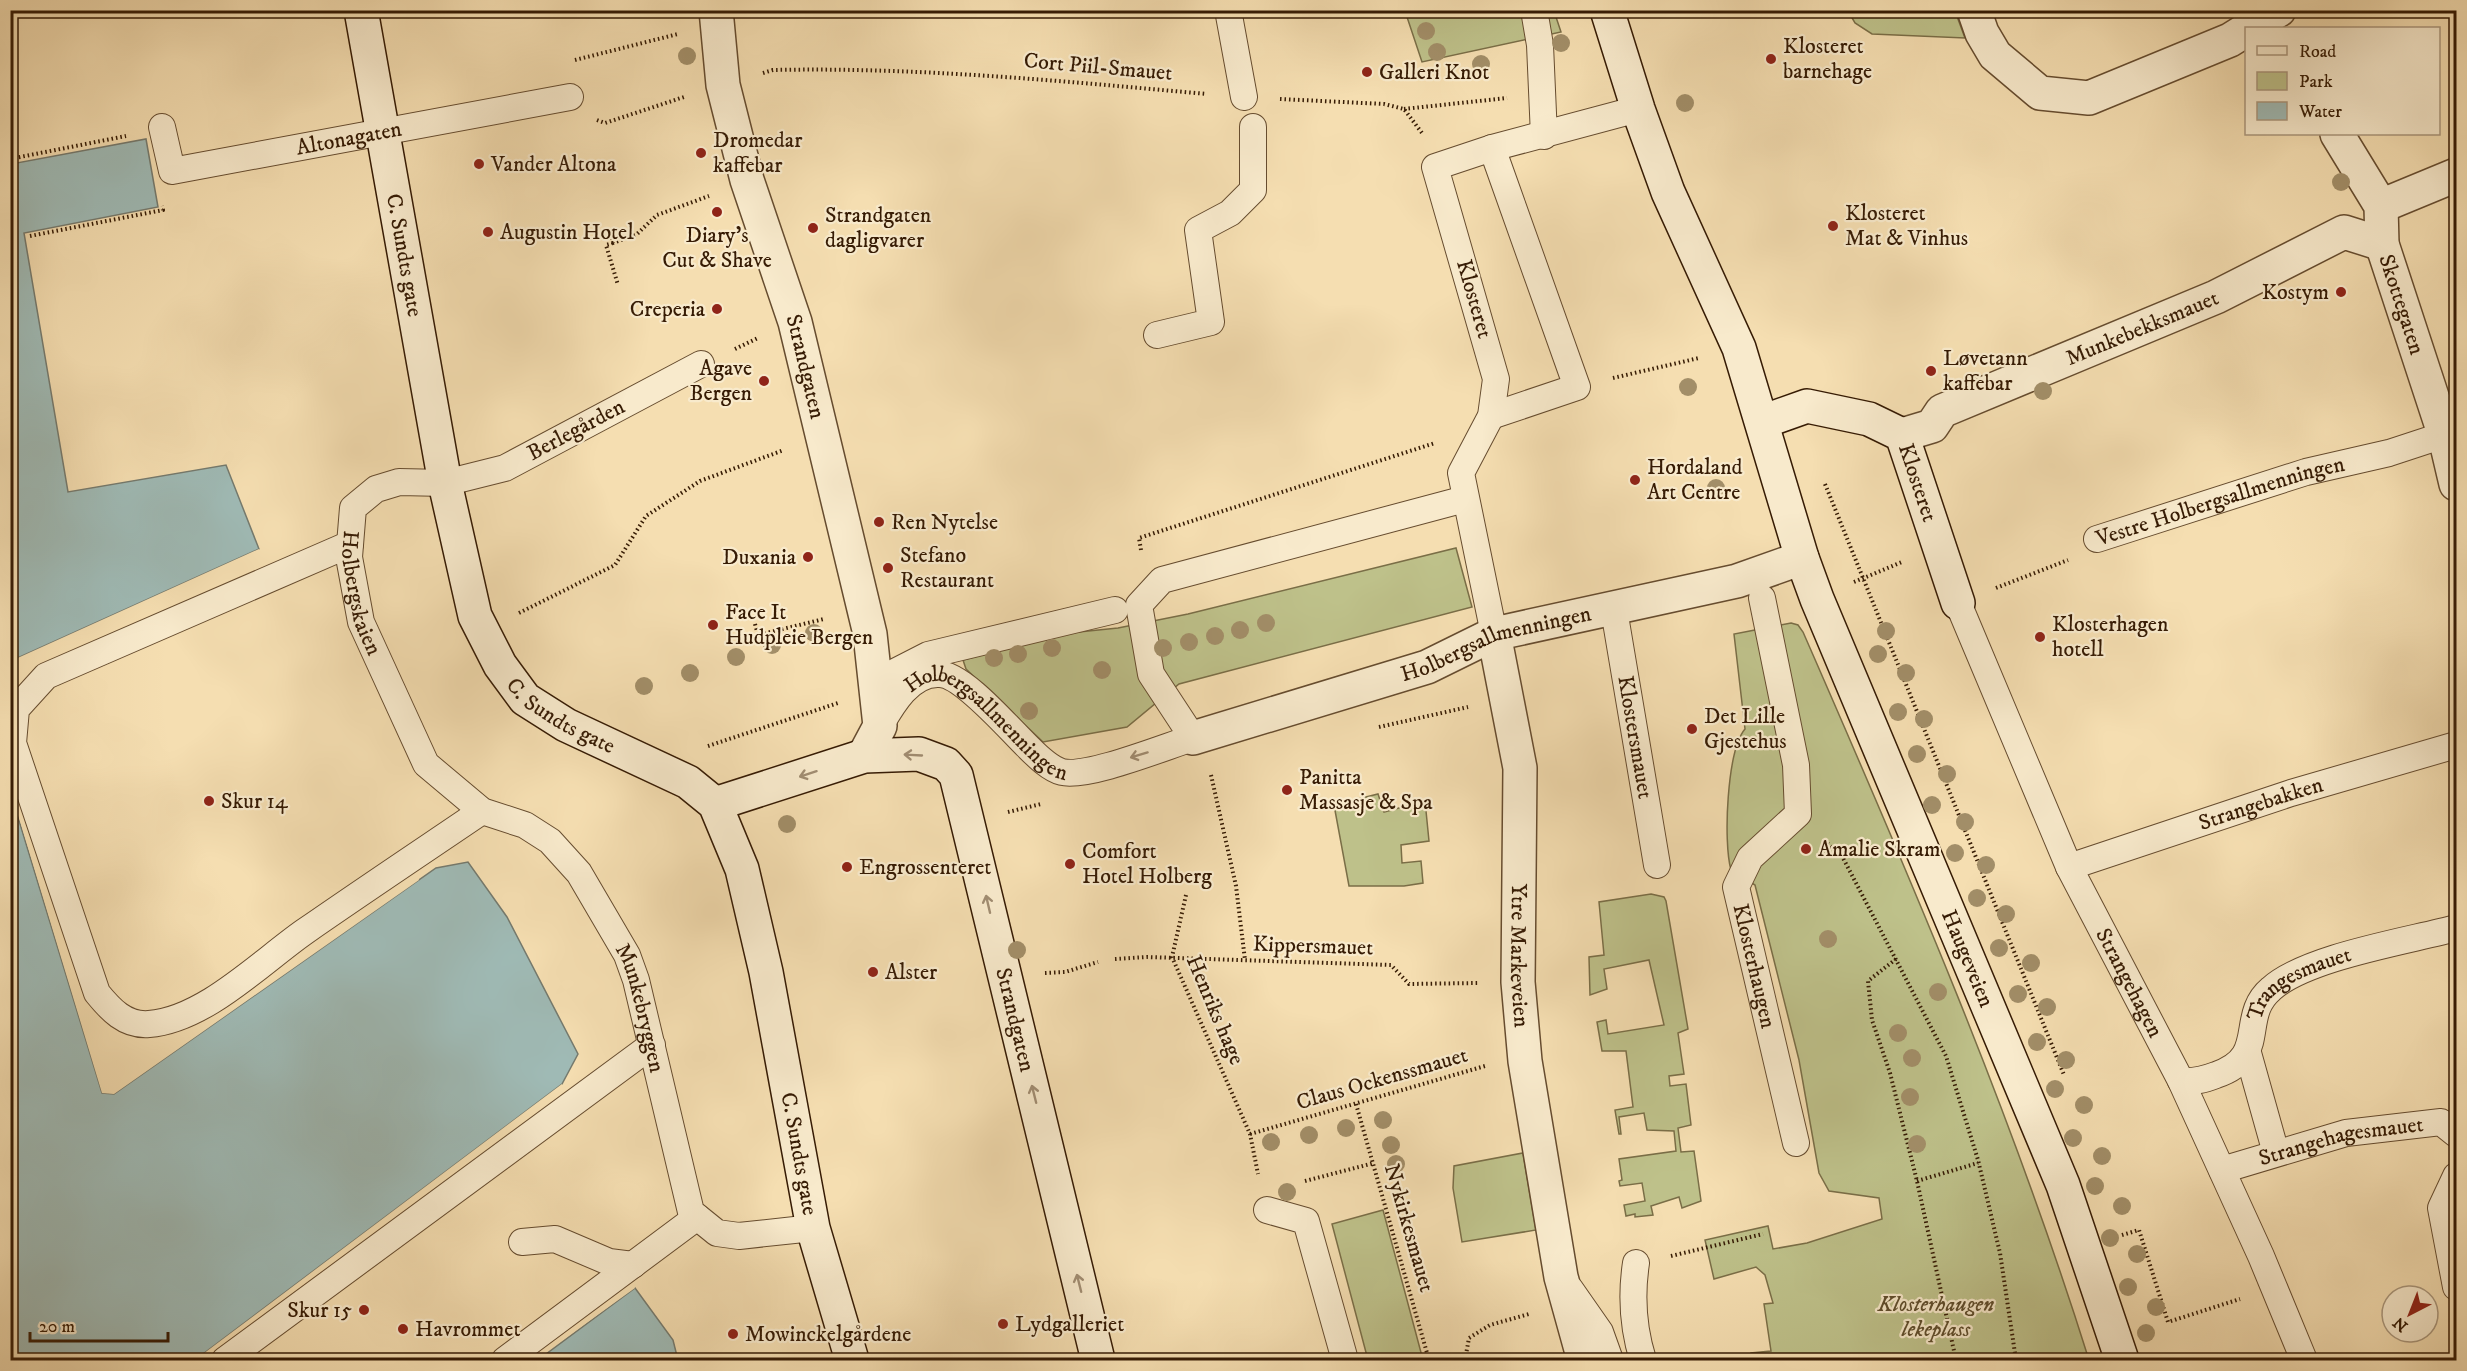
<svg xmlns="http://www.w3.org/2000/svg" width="2467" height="1371" font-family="'IM FELL DW Pica',serif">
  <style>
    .green { fill: #bec18a; stroke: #7a6e47; stroke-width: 1.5 }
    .water { fill: #9fbab5; stroke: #757a6e; stroke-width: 1.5 }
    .pier { fill: #f5deb1 }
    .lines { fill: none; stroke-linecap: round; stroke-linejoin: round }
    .lane-casing { stroke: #664c2f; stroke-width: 28 }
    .street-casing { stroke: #664c2f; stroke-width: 36 }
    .secondary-casing { stroke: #361b04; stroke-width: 36 }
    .path { stroke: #361b04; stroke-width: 4; stroke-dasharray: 1.5 3; stroke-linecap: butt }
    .lane { stroke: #f8eacc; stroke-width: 26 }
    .street { stroke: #f8eacc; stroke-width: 33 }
    .secondary { stroke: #f8eacc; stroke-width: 33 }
    .tree { fill: #a28e68 }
    .oneway { stroke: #a18d72 }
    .poi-dot { fill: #8f2418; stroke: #f8eacc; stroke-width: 2 }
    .labels { text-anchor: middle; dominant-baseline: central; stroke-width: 4.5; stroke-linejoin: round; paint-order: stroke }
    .poi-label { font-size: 22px; fill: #361b04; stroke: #f8eacc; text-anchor: start }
    .street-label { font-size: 22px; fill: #361b04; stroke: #f8eacc }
    .park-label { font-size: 22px; font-style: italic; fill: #5f4d2c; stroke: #f8eacc }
  </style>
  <rect width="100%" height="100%" fill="#f5deb1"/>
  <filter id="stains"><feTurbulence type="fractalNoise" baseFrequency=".00333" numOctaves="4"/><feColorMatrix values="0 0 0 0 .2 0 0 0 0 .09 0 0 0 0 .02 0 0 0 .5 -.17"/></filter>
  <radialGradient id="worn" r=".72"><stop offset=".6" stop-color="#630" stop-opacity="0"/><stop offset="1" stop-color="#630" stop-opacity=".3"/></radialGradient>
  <path class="green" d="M1405 11H1554L1561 32 1422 62Z
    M1848 11H1955L1965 38 1872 34 1855 23Z
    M1456 548 1472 607 1179 684 1127 727 1043 742 966 669 963 660 1059 634 1118 628 1188 614Z
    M1791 623 1798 625 1803 632C1908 872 2011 1111 2089 1360H1751V1353L1771 1351 1764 1304 1773 1303 1765 1275 1756 1267 1714 1279 1705 1240 1768 1226 1773 1249 1807 1243 1882 1219 1879 1198 1829 1191 1819 1173 1799 1060 1755 885 1731 870C1723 842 1727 750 1745 729L1734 634Z
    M1378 794 1384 812 1425 801 1429 841 1401 845 1402 863 1421 861 1423 883 1404 886H1349L1334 805Z
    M1651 894 1664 897 1666 901 1688 1029 1678 1033 1684 1074 1669 1076 1670 1086 1686 1084 1691 1125 1678 1128 1681 1152 1694 1151 1701 1201 1682 1208 1679 1197 1651 1206 1653 1215 1635 1217V1214L1626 1216 1624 1205 1645 1201 1642 1183 1620 1186 1619 1181 1622 1180 1619 1159 1676 1151 1674 1131 1647 1130 1644 1113 1619 1117 1621 1134H1619L1615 1110 1633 1107 1626 1051H1602L1597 1022 1606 1020 1608 1034 1664 1025 1649 960 1604 969 1607 989 1590 995 1589 957 1604 955 1599 902Z
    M1523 1153 1536 1230 1462 1242 1453 1188 1454 1166Z
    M1383 1210 1423 1360H1368L1332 1224Z"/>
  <path class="water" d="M146 139 158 207 24 233 68 492 226 465 259 549 11 661V164Z
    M10 791 102 1093 114 1094 436 868 468 862 507 917 578 1054 562 1084 195 1360H11Z
    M635 1288 673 1340 678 1360H538Z"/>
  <path class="pier" d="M259 549 261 551 10 664 11 661Z
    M10 788 13 790 104 1090 113 1091 418 877 419 880 114 1094 102 1093Z
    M562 1084 563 1087 548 1099 200 1360H195Z
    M634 1285 635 1288 535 1360 536 1358Z"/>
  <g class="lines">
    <g class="lane-casing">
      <g id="lane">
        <path d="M1228 10 1244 97"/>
        <path d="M1534 10 1540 45 1544 136"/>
        <path id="s1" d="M162 127 172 171 570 97"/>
        <path d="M1157 335 1211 322 1198 230 1230 213 1253 190V127"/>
        <path id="s2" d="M701 364 505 468 445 483 399 482 376 489 353 508 349 557 361 622 426 764 482 811 525 825 550 841 579 873 627 955 636 980 691 1212 717 1233 739 1236 813 1228"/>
        <path d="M1491 416 1577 387 1492 148"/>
        <path id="s3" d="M2097 539 2306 472 2389 453 2456 431"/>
        <path d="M350 544 46 676 16 709 13 743 97 993C110 1009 125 1026 149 1024 204 1020 260 963 304 932 363 891 423 851 482 811"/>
        <path id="s4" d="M1762 598 1796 765 1798 814 1750 858 1736 887 1796 1143"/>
        <path id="s5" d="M1958 603 2069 867 2181 1081 2261 1256 2304 1360"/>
        <path id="s6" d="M1614 610 1657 865"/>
        <path d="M1494 634 1461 473 1491 416 1496 379 1435 167 1492 148 1638 109"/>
        <path d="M876 690 883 678 928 655 1115 610"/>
        <path id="s7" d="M880 726C892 705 910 673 939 674 963 674 1010 730 1029 748 1037 756 1050 769 1062 772 1088 778 1164 747 1193 738L1151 674 1139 605 1162 580 1465 499"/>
        <path id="s8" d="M2069 867 2291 793 2456 745"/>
        <path d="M2248 1053 2276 1153"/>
        <path id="s9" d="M2181 1081C2194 1082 2203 1080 2216 1075 2270 1057 2238 1017 2271 989 2306 957 2408 941 2456 928"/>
        <path id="s10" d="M2222 1170 2346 1133 2441 1122 2456 1134"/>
        <path d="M2456 1176 2441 1208 2456 1287"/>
        <path d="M1267 1210 1306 1221 1345 1360"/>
        <path d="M522 1242 555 1239 609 1262 633 1265"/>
        <path d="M1636 1263C1631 1296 1633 1328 1643 1360"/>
        <path d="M1570 1289 1600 1332 1610 1360"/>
        <path d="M225 1360 652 1045"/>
        <path d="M505 1360 697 1217"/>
      </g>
    </g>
    <g class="street-casing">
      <g id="street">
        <path id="s11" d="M716 10 723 85 747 180 795 322 870 634 880 726 864 756"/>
        <path d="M1974 10 1982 33 1995 55 2040 93 2089 98 2230 40 2246 30"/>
        <path d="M2248 28 2279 10"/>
        <path id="s12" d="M2337 134 2381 206 2382 244 2444 433 2456 484"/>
        <path d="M2381 206 2456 175"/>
        <path id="s13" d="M1902 435 1932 426 1942 411 2216 297 2344 232 2382 244"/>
        <path id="s14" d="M1494 634 1520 768 1518 982 1525 1061 1561 1277 1584 1360"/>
        <path id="s15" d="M1193 738 1427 667 1494 634 1737 581 1802 558"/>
      </g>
    </g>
    <g class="secondary-casing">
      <g id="secondary">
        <path id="s16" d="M361 10 445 483 475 616 500 665 525 699 566 725 688 782 715 804 742 869 766 972 813 1228 852 1360"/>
        <path id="s17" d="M1607 10 1638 109 1668 192 1739 348 1802 558 1817 599 2063 1185 2122 1360"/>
        <path id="s18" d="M1762 422 1807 406 1869 419 1902 435 1958 603"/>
        <path id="s19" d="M715 804 864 756 919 754 946 764 956 775 1098 1360"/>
      </g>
    </g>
    <path class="path" d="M1480 10 1497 11
      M575 60 678 34
      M763 73 773 70C919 67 1061 81 1207 94
      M1280 99 1384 104 1404 109 1422 133
      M1404 109 1507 98
      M597 120 605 123 684 97
      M10 159 126 136
      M30 236 163 210 162 206
      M612 238 613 243 637 234 657 215 709 196
      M613 243 606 245 618 285
      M735 349 758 338
      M1613 378 1699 358
      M1825 484 2064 1075
      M1141 550 1139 538 1435 443
      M1854 582 1902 562
      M1996 588 2068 560
      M519 613 615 565 646 516 700 481 784 450
      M755 624 758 635 824 619
      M1379 727 1468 707
      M708 746 838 703
      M1211 775 1236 886 1245 960
      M1008 812 1041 804
      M1824 840 1843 858 1946 1056 1978 1160 2000 1253 2016 1360
      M1186 895 1172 957 1250 1134 1258 1174
      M1115 959 1147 957 1391 965 1409 984 1478 983
      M1896 959 1868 981 1872 1020 1890 1073 1917 1181 1956 1360
      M1045 973 1065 972 1098 962
      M1356 1104 1429 1360
      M1250 1134 1485 1066
      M1305 1181 1374 1163
      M1917 1181 1978 1163
      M2122 1235 2139 1230 2168 1322 2240 1299
      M1671 1256 1763 1234
      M1465 1360 1469 1338 1490 1325 1529 1314
      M2448 1360 2456 1358"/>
    <use href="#lane" class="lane"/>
    <use href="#street" class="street"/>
    <use href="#secondary" class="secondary"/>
  </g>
  <g class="tree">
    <circle cx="1426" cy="31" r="9"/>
    <circle cx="1561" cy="43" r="9"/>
    <circle cx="1437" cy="52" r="9"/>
    <circle cx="687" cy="56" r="9"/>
    <circle cx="1481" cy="64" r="9"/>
    <circle cx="1685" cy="103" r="9"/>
    <circle cx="2341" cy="182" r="9"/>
    <circle cx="1688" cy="387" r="9"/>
    <circle cx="2043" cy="391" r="9"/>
    <circle cx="1716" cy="488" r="9"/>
    <circle cx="1266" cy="623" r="9"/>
    <circle cx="1240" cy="630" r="9"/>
    <circle cx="1886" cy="631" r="9"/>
    <circle cx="814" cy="633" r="9"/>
    <circle cx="1215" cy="636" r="9"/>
    <circle cx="1189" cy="642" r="9"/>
    <circle cx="772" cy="645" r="9"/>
    <circle cx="1052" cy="648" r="9"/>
    <circle cx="1163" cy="648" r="9"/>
    <circle cx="1018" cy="654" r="9"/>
    <circle cx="1878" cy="654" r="9"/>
    <circle cx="736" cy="657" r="9"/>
    <circle cx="994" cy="658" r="9"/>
    <circle cx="1102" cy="670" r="9"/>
    <circle cx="690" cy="673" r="9"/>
    <circle cx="1906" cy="673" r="9"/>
    <circle cx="644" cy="686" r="9"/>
    <circle cx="1029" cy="711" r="9"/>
    <circle cx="1898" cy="712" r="9"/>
    <circle cx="1924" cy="719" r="9"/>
    <circle cx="1917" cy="754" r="9"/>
    <circle cx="1947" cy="774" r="9"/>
    <circle cx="1932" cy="805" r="9"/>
    <circle cx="1965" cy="822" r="9"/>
    <circle cx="787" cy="824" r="9"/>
    <circle cx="1955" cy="853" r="9"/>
    <circle cx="1986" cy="865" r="9"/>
    <circle cx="1977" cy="898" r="9"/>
    <circle cx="2006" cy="914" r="9"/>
    <circle cx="1828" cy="939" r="9"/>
    <circle cx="1999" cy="948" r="9"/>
    <circle cx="1017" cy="950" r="9"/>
    <circle cx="2031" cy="963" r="9"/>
    <circle cx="1938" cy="992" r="9"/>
    <circle cx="2018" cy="994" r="9"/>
    <circle cx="2047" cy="1007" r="9"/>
    <circle cx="1898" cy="1033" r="9"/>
    <circle cx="2037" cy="1042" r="9"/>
    <circle cx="1912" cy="1058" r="9"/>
    <circle cx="2066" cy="1060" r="9"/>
    <circle cx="2055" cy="1089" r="9"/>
    <circle cx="1910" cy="1097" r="9"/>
    <circle cx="2084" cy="1105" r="9"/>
    <circle cx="1383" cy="1120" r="9"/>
    <circle cx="1346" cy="1128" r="9"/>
    <circle cx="1309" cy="1135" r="9"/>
    <circle cx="2073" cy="1138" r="9"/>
    <circle cx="1271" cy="1142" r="9"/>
    <circle cx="1917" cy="1144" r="9"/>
    <circle cx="1391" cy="1145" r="9"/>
    <circle cx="2102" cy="1156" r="9"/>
    <circle cx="1396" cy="1164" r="9"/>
    <circle cx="2095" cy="1186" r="9"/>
    <circle cx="1287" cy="1192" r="9"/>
    <circle cx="2122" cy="1206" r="9"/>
    <circle cx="2110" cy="1238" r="9"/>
    <circle cx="2137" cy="1254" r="9"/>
    <circle cx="2128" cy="1287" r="9"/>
    <circle cx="2156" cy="1307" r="9"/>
    <circle cx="2146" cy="1333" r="9"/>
  </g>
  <defs><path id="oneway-shaft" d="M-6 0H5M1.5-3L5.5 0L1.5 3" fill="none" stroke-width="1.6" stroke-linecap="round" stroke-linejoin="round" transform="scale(1.5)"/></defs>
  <g class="oneway">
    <use href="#oneway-shaft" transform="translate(913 755) rotate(-177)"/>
    <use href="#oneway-shaft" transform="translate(1139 755) rotate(163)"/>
    <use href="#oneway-shaft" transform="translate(808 774) rotate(162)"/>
    <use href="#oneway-shaft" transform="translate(988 904) rotate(-103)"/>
    <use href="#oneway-shaft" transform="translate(1034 1094) rotate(-104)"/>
    <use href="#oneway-shaft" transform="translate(1079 1283) rotate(-104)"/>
  </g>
  <g class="poi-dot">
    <circle cx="1771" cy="59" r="6"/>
    <circle cx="1367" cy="72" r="6"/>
    <circle cx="701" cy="153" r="6"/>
    <circle cx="479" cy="164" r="6"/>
    <circle cx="717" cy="212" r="6"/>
    <circle cx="1833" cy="226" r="6"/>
    <circle cx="813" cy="228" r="6"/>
    <circle cx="488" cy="232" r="6"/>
    <circle cx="2341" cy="292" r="6"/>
    <circle cx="717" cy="309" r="6"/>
    <circle cx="1931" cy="371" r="6"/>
    <circle cx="764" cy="381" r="6"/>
    <circle cx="1635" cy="480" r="6"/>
    <circle cx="879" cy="522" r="6"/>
    <circle cx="808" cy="557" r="6"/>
    <circle cx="888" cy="568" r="6"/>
    <circle cx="713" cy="625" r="6"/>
    <circle cx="2040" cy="637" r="6"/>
    <circle cx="1692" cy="729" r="6"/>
    <circle cx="1287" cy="790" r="6"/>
    <circle cx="209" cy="801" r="6"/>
    <circle cx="1806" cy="849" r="6"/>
    <circle cx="1070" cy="864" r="6"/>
    <circle cx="847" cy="867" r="6"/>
    <circle cx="873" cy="972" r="6"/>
    <circle cx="364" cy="1310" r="6"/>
    <circle cx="1003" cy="1324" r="6"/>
    <circle cx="403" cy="1329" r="6"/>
    <circle cx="733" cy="1334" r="6"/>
  </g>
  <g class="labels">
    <g class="poi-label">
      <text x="1783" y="46">Klosteret<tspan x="1783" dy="25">barnehage</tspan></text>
      <text x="1379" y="72">Galleri Knot</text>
      <text x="713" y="140">Dromedar<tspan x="713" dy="25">kaffebar</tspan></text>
      <text x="491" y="164">Vander Altona</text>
      <text x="1845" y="213">Klosteret<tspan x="1845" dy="25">Mat &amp; Vinhus</tspan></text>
      <text x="825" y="215">Strandgaten<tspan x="825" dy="25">dagligvarer</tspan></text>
      <text x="500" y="232">Augustin Hotel</text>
      <text x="717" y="235" text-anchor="middle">Diary's<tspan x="717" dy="25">Cut &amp; Shave</tspan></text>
      <text x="2329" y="292" text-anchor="end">Kostym</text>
      <text x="705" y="309" text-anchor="end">Creperia</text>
      <text x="1943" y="358">Løvetann<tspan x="1943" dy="25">kaffebar</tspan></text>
      <text x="752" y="368" text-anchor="end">Agave<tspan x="752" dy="25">Bergen</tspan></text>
      <text x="1647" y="467">Hordaland<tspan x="1647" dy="25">Art Centre</tspan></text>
      <text x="891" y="522">Ren Nytelse</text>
      <text x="900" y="555">Stefano<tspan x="900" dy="25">Restaurant</tspan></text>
      <text x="796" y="557" text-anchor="end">Duxania</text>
      <text x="725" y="612">Face It<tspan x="725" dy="25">Hudpleie Bergen</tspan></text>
      <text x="2052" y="624">Klosterhagen<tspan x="2052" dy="25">hotell</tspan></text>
      <text x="1704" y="716">Det Lille<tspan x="1704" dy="25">Gjestehus</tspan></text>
      <text x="1299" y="777">Panitta<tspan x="1299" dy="25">Massasje &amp; Spa</tspan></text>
      <text x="221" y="801">Skur 14</text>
      <text x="1818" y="849">Amalie Skram</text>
      <text x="1082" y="851">Comfort<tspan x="1082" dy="25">Hotel Holberg</tspan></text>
      <text x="859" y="867">Engrossenteret</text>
      <text x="885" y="972">Alster</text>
      <text x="352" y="1310" text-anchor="end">Skur 15</text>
      <text x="1015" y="1324">Lydgalleriet</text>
      <text x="415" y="1329">Havrommet</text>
      <text x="745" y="1334">Mowinckelgårdene</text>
    </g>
    <g class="street-label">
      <text transform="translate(1098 67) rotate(5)">Cort Piil-Smauet</text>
      <text stroke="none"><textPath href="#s1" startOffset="225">Altonagaten</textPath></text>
      <text stroke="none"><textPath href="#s16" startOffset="249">C. Sundts gate</textPath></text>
      <text transform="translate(1474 299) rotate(74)">Klosteret</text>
      <text stroke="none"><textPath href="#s12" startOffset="186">Skottegaten</textPath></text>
      <text stroke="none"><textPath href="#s13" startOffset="266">Munkebekksmauet</textPath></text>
      <text stroke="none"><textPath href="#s11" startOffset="369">Strandgaten</textPath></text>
      <text transform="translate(576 430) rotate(-28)">Berlegården</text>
      <text stroke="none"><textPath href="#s18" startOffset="198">Klosteret</textPath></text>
      <text stroke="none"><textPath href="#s3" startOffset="129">Vestre Holbergsallmenningen</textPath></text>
      <text stroke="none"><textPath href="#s2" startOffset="470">Holbergskaien</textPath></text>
      <text stroke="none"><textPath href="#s15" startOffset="318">Holbergsallmenningen</textPath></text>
      <text stroke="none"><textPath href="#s16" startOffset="753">C. Sundts gate</textPath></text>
      <text stroke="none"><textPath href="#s7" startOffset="147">Holbergsallmenningen</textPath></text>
      <text stroke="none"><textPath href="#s6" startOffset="129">Klostersmauet</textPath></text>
      <text stroke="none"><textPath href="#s8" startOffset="202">Strangebakken</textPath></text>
      <text transform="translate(1313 946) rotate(2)">Kippersmauet</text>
      <text stroke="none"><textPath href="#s14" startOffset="324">Ytre Markeveien</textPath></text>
      <text stroke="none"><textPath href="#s17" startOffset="1016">Haugeveien</textPath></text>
      <text stroke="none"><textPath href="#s4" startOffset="398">Klosterhaugen</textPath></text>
      <text stroke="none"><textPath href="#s5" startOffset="417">Strangehagen</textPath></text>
      <text stroke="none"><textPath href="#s9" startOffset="170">Trangesmauet</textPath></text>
      <text stroke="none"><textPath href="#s2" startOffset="996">Munkebryggen</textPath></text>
      <text transform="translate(1215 1010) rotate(67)">Henriks hage</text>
      <text stroke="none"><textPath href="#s19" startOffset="507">Strandgaten</textPath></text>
      <text transform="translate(1382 1079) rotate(-16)">Claus Ockenssmauet</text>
      <text stroke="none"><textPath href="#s10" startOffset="123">Strangehagesmauet</textPath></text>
      <text stroke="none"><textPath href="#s16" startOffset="1293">C. Sundts gate</textPath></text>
      <text transform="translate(1409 1228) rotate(74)">Nykirkesmauet</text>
    </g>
    <g class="park-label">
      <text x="1936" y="1304">Klosterhaugen<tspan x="1936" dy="25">lekeplass</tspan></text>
    </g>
  </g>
  <rect width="2467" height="1371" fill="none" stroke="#f5deb1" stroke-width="36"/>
  <rect x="12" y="12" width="2443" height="1347" fill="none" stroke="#361b04" stroke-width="3"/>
  <rect x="18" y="18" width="2431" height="1335" fill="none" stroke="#361b04" stroke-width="1.5"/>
  <rect x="2245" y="27" width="195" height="108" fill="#f8eacc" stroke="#aa977c" stroke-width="1.5"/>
  <rect x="2257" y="46" width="30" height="9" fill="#f8eacc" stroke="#aa977c" stroke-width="1.5"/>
  <text x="2299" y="57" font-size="18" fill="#361b04">Road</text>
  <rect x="2257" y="72" width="30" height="18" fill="#bec18a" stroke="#aa977c" stroke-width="1.5"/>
  <text x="2299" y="87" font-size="18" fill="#361b04">Park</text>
  <rect x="2257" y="102" width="30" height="18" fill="#9fbab5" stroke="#aa977c" stroke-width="1.5"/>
  <text x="2299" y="117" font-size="18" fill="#361b04">Water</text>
  <g transform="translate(2410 1314) rotate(222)"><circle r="28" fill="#f8eacc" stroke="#aa977c" stroke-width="1.5"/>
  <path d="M0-4.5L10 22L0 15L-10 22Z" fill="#8f2418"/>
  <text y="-9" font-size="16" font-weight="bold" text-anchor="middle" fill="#361b04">N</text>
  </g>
  <path d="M30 1332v9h138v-9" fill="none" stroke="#361b04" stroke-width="3"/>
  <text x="39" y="1332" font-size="18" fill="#361b04" stroke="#f8eacc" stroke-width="4.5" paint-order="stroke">20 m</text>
  <rect width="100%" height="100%" filter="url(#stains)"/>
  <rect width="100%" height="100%" fill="url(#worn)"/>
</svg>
